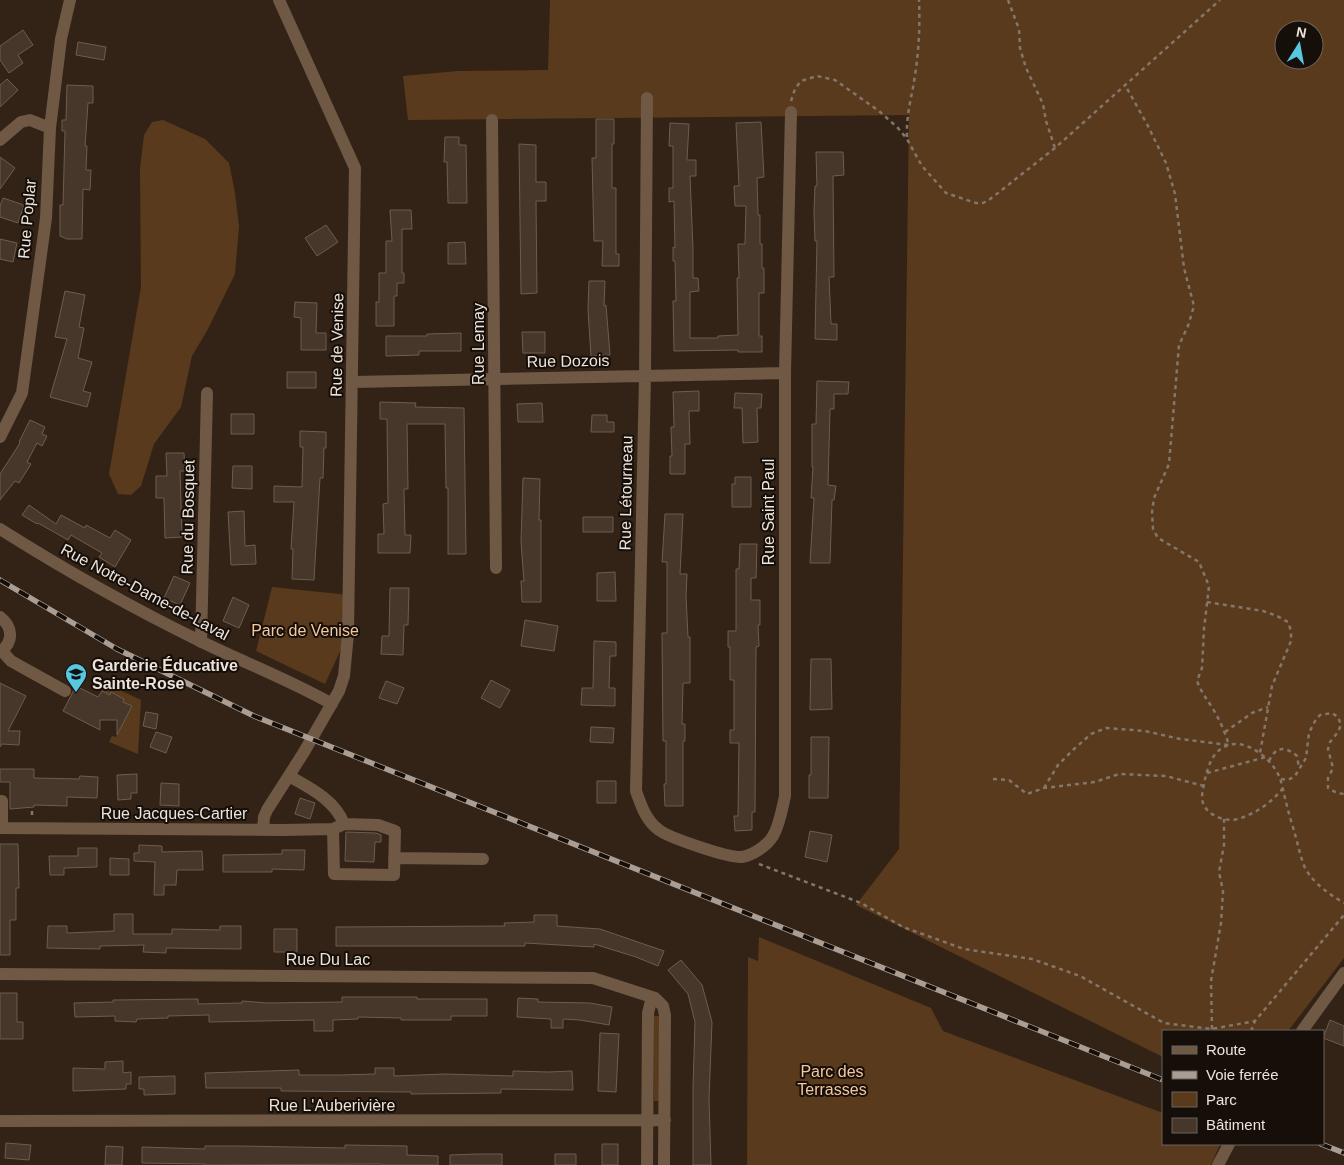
<svg xmlns="http://www.w3.org/2000/svg" width="1344" height="1165" font-family="Helvetica,sans-serif">
  <style>
    .green { fill: #5a3a1c; fill-rule: evenodd }
    .building { fill: #46372a; stroke: #6d5d4e }
    .lines { fill: none; stroke-linecap: round; stroke-linejoin: round }
    .path { stroke: #83766b; stroke-width: 2.5; stroke-dasharray: 4 4; stroke-linecap: butt }
    .minor { stroke: #6f5844; stroke-width: 12 }
    .rail-casing { stroke: #aa9e94; stroke-width: 5.5 }
    .rail { stroke: #150e09; stroke-width: 4; stroke-dasharray: 11; stroke-linecap: butt }
    .labels { text-anchor: middle; dominant-baseline: central; stroke-width: 4; stroke-linejoin: round; paint-order: stroke }
    .street-label { font-size: 16px; fill: #ede3da; stroke: #150e09 }
    .park-label { font-size: 16px; fill: #f5c79e; stroke: #150e09 }
    .poi-label { font-size: 16px; font-weight: bold; fill: #ede3da; stroke: #150e09; text-anchor: start }
  </style>
  <rect width="100%" height="100%" fill="#322316"/>
  <path class="green" d="M550 0H1344V958L1288 1031H1163V1057L856 905 899 849 909 115 408 120 403 76 458 71 548 70ZM1284 30H1314V60H1284Z
    M163 120 205 139 229 163 235 193 239 226 235 274 208 329 192 356 181 407 154 444 141 486 131 495 118 494 109 474 141 287 140 168 144 135 152 122Z
    M272 587 349 595 348 634 325 684 256 651Z
    M105 683 141 700 138 754 109 742 112 736 116 737 132 706 123 702 124 699 111 693 110 695 102 691Z
    M759 937 931 1008 943 1031 1163 1113V1144H1220L1211 1165H747L748 957 758 961Z
    M654 1016H659V1101H654Z"/>
  <path class="building" d="M23 30 33 45 18 55 23 63 9 73 0 60V46Z
    M78 42 106 47 104 60 76 55Z
    M7 79 18 90 0 107V85Z
    M67 85 93 86V103H88L85 146H87L86 170H91L90 190 83 189 82 239H67L60 236V205H63L65 131H62V120H66Z
    M596 119H614V144H612V188H616V254H619V266H602L603 241H594L592 158H596Z
    M761 122 764 177 757 178 758 215H760V244H762V268H764V293H759V336H762V352H738V350L674 351 673 301H676L675 261H673V247L675 248 674 201 669 202V188H673V146H669L670 123 689 124 687 160H696V176H690L693 249V278H698L699 291 690 292V338H718V336L738 335 737 278H739L738 244H745L746 206H735L734 186H739L736 123Z
    M445 137H459V145H466L467 203H448L447 162H444Z
    M519 144 536 145V182H546V201H536L537 293 521 294Z
    M816 152H843L844 175 833 176 834 277H829L831 324H837V340L815 339 817 241H815L814 212 815 186H817Z
    M0 157 15 168 0 189Z
    M3 198 24 205 18 223 0 217V206Z
    M390 210H411L412 229H402V273H404V283H397V296H394V326H376V302H379V273H386V241H392Z
    M326 225 338 242 317 256 305 238Z
    M0 239 17 243 13 262 0 259Z
    M465 242 466 264H448V243Z
    M589 281H605L604 306 606 305 610 355 591 356 588 310Z
    M65 291 85 295 79 327 84 328 78 358 92 362 83 391 91 393 87 407 50 397 67 339 55 337Z
    M295 302 317 303 316 333H326V350H301V318L294 317Z
    M522 332H545V353H523Z
    M461 333V351H419V355L386 356V336H427V334Z
    M287 372H316V388H287Z
    M817 381 849 382 848 394H834V409H830L828 485 836 486 834 500H832L830 563H810L814 498H811L813 467H812V424H816Z
    M699 391V411H689L690 444H685V474H670V456H672L671 427H674L673 392Z
    M735 393 762 394 761 408H757L758 442 743 443 742 408H734Z
    M380 402 416 403 415 407 464 408 466 554H448V488H446L445 424H407L408 489H404L405 535H411L410 553H378V534H384L383 504 388 503 387 419H380Z
    M542 403 543 422H518L517 404Z
    M231 414H254V434H231Z
    M592 415H607V422H614V432H591Z
    M30 420 45 427 42 434 47 436 42 446 37 443 27 462 31 464 19 483 15 481 0 500V474L20 443 19 442Z
    M300 431 326 432V448H324L323 478H320L314 580 292 579 293 549H291L294 502H274V486L302 487 303 447H300Z
    M166 453H184L185 471H180L182 537 165 538 164 498H156V476H167Z
    M233 466H252V489L232 488Z
    M735 477H751V507H732V484H735Z
    M523 478 540 479 539 520H541V602H522L521 581H524L521 542Z
    M29 505 56 524 61 515 85 528 86 525 110 538 115 530 131 540 115 567 99 557 102 553 71 535 68 540 38 523 37 524 22 515Z
    M244 511 245 546 255 545 256 564 231 565 228 512Z
    M665 514H683L680 574H687L686 596 688 637H690V683H683L682 724H685V741H683V806H665L664 784H666V741H663L662 633H667V562H662Z
    M583 517H613V532H583Z
    M740 544H757L756 578H751V600H760V625H758L759 646 756 647 755 812H752V830L735 831 734 816H738L739 743H730V730H734V680H730V647H728V631H736V569H739Z
    M615 572 616 601H597V573Z
    M174 576 190 583 180 605 164 598Z
    M390 588H409L408 625H404L403 655 381 654 382 636H389Z
    M233 597 249 605 239 628 223 621Z
    M525 620 558 626 554 651 521 646Z
    M594 641 616 642V656H610L609 688H615V706L581 705 582 688H593Z
    M811 659H831L832 709 810 710Z
    M491 680 510 690 500 708 481 698Z
    M386 681 404 688 397 704 379 698Z
    M0 683 26 696 8 731H20L19 745 2 744 0 747Z
    M76 686 98 697 102 691 110 695 111 692 124 699 123 702 132 706 117 735V720H100V730L63 711Z
    M146 712 158 714 156 729 143 726Z
    M591 727 614 728 613 743 590 742Z
    M156 732 172 737 166 753 150 747Z
    M811 737H829L828 798H809V775H811Z
    M0 769H34V778L79 779 80 776 98 777 97 798 67 797V806L34 805V807L10 809V782H0Z
    M137 774V793H131V799L118 800 117 775Z
    M597 781H616V803H597Z
    M161 783 179 784V806L160 805Z
    M300 798 315 803 310 819 295 814Z
    M810 831 832 835 827 862 805 857Z
    M346 832 376 833 381 835V842H375L374 862 345 861Z
    M0 844H18L19 888H16V920H10V955H0Z
    M139 845 162 846V852L202 851 203 870H177L176 885H164V895H154L155 862 134 861V853H139Z
    M78 848H97V867L64 868V875H50L49 856H78Z
    M282 850H305L304 870 272 869V872H223V855L282 854Z
    M110 858 129 859V875H110Z
    M114 914H133V934H172V929L220 930V926H241V949L166 948V953L143 952 144 945 100 946V949L47 948 48 926H67V933L114 931Z
    M534 915H557V926L600 929 664 951 658 966 636 957 594 944V947L525 943V946H336V927L505 926 504 923 534 922Z
    M274 929H297V952H274Z
    M681 960 702 985 712 1022 709 1099 711 1165H693V1088L695 1022 688 994 668 970Z
    M0 993H17V1022H23V1039H0Z
    M342 997H417V999H487V1016H451V1020H401V1018L358 1017V1019L333 1020V1031H314V1020L209 1022V1015L168 1016V1018L137 1019 136 1022 115 1021V1016L75 1017 74 1003 113 1002V1000L198 999V1004L242 1003V1001L267 1003 342 1002Z
    M518 998 538 999V1002L590 1003 612 1007 609 1025 580 1020 563 1019V1028H551V1019L517 1017Z
    M1330 1020 1344 1026V1046L1323 1038Z
    M600 1033 619 1034 616 1092 598 1091Z
    M123 1061V1073L131 1072V1084H126V1089L73 1091V1068L105 1069V1062Z
    M375 1068H394V1076L445 1074 513 1076V1071L548 1072 572 1071 573 1090 501 1089V1093L411 1094V1092L281 1091V1088H206L205 1073 299 1070V1075H340L375 1074Z
    M175 1076V1094L144 1095V1089H139V1077Z
    M6 1143 31 1145 29 1160 5 1158Z
    M602 1144H618V1165H602Z
    M345 1145 407 1146V1155L438 1156V1165H382V1164L204 1165 205 1164 142 1163V1147L205 1149V1146H240L345 1148Z
    M106 1146 123 1147 122 1165H105Z
    M478 1154H502V1165H450V1155Z
    M555 1154H576V1165H555Z"/>
  <g class="lines">
    <path class="path" d="M1008 0 1019 29 1020 48 1026 68 1043 104 1046 121 1055 148
      M791 101 795 89 801 81 817 76 835 80 879 111 898 128 907 139 922 166 946 193 976 203H983L989 200 1055 148 1220 0
      M907 137C906 114 912 97 915 75 919 50 920 25 919 0
      M1207 602 1263 611 1277 616 1288 622 1291 631V641L1272 686 1260 753
      M1225 732 1252 713 1268 707
      M1269 761C1276 746 1285 746 1297 756L1299 768
      M1207 773 1266 757
      M993 779 1009 780 1027 794 1044 788 1095 782 1119 774 1166 776 1204 786
      M1281 779 1288 780 1295 776 1306 758 1309 733 1315 721 1320 715 1332 713 1338 717 1341 725 1338 732 1330 742 1328 749 1333 768 1328 778V788L1337 793 1344 794
      M1044 788 1058 765 1074 749 1091 734 1106 728 1145 731 1180 739 1229 745C1225 733 1220 720 1213 709 1207 699 1201 692 1197 681L1202 668 1204 629 1209 586 1199 562 1158 538 1153 529 1152 512 1154 498 1169 464 1179 345 1188 326 1194 306 1184 268 1175 194 1166 163 1147 124 1125 85
      M1283 788C1272 802 1258 812 1241 818 1227 824 1203 815 1202 798 1202 792 1204 785 1205 779 1208 767 1212 753 1224 747 1244 736 1271 758 1279 776 1283 786 1284 796 1287 806 1290 819 1295 832 1298 846 1300 853 1302 861 1305 868 1314 884 1329 894 1344 903
      M32 815V807
      M759 864 861 903 903 927 964 949 1032 959 1080 976 1164 1023 1212 1029 1255 1021 1344 915
      M1212 1029 1211 981 1221 923 1223 891 1219 872 1224 845V819
      M1251 1031 1255 1021"/>
    <path class="minor" d="M647 98 645 376 636 791C641 805 646 821 659 830 670 838 728 858 742 857 753 855 767 846 773 836 780 824 782 809 785 796V373L791 112
      M492 120 496 568
      M0 140 21 122 30 120 50 128
      M353 382 785 373
      M0 437 22 393 46 218 50 128 61 39 70 0
      M0 529C65 570 132 608 202 642 245 663 290 680 332 704
      M0 617C13 627 14 642 0 652
      M201 642 207 393
      M2 651 11 661 65 691
      M289 776C310 788 335 800 344 824
      M0 801H2V828
      M0 828 282 830 333 829 344 824 378 825 395 831 394 875 334 874 333 829
      M263 830 264 817 267 810 304 752 339 691 344 676 348 634 355 168 279 0
      M394 858 483 859
      M0 974 593 978 655 998 663 1006 665 1015 664 1165
      M1302 1031 1344 973
      M0 1121 665 1120
      M647 1165 648 1013 652 997
      M1218 1165 1229 1144"/>
    <g class="rail-casing">
      <path id="rail" d="M0 580 117 649 254 716 1163 1080
        M1321 1144 1344 1153"/>
    </g>
    <use href="#rail" class="rail"/>
  </g>
  <defs>
    <g id="school-pin" transform="scale(1.125)"><path d="M0 17L-7.5 6A9.5 9.5 0 1 1 7.5 6Z" fill="#56c9e1" stroke="#150e09"/><path d="M0-5L7-2L0 1L-7-2ZM-4 1L0 2.5L4 1V4Q0 6-4 4Z" fill="#111"/></g>
  </defs>
  <g fill-rule="evenodd">
    <use href="#school-pin" x="76" y="674"/>
  </g>
  <g class="labels">
    <g class="street-label">
      <text transform="translate(27 219) rotate(-85)">Rue Poplar</text>
      <text transform="translate(478 344) rotate(-90)">Rue Lemay</text>
      <text transform="translate(337 345) rotate(-89)">Rue de Venise</text>
      <text transform="translate(568 361) rotate(-1)">Rue Dozois</text>
      <text transform="translate(626 493) rotate(-89)">Rue Létourneau</text>
      <text transform="translate(768 512) rotate(-90)">Rue Saint Paul</text>
      <text transform="translate(188 517) rotate(-89)">Rue du Bosquet</text>
      <text transform="translate(145 592) rotate(28)">Rue Notre-Dame-de-Laval</text>
      <text x="174" y="813">Rue Jacques-Cartier</text>
      <text x="328" y="959">Rue Du Lac</text>
      <text x="332" y="1105">Rue L'Auberivière</text>
    </g>
    <g class="park-label">
      <text x="305" y="630">Parc de Venise</text>
      <text x="832" y="1071">Parc des<tspan x="832" dy="18">Terrasses</tspan></text>
    </g>
    <g class="poi-label">
      <text x="92" y="665">Garderie Éducative<tspan x="92" dy="18">Sainte-Rose</tspan></text>
    </g>
  </g>
  <rect x="1162" y="1030" width="162" height="115" fill="#150e09" stroke="#6b635d"/>
  <rect x="1172" y="1046" width="25" height="8" fill="#6f5844" stroke="#6b635d"/>
  <text x="1206" y="1055" font-size="15" fill="#ede3da">Route</text>
  <rect x="1172" y="1071" width="25" height="8" fill="#aa9e94" stroke="#6b635d"/>
  <text x="1206" y="1080" font-size="15" fill="#ede3da">Voie ferrée</text>
  <rect x="1172" y="1092" width="25" height="15" fill="#5a3a1c" stroke="#6b635d"/>
  <text x="1206" y="1105" font-size="15" fill="#ede3da">Parc</text>
  <rect x="1172" y="1118" width="25" height="15" fill="#46372a" stroke="#6b635d"/>
  <text x="1206" y="1130" font-size="15" fill="#ede3da">Bâtiment</text>
  <g transform="translate(1299 45) rotate(11)"><circle r="24" fill="#150e09" stroke="#6b635d"/>
  <path d="M0-4L9 19L0 12L-9 19Z" fill="#56c9e1"/>
  <text y="-8" font-size="14" font-weight="bold" text-anchor="middle" fill="#ede3da">N</text>
  </g>
</svg>
